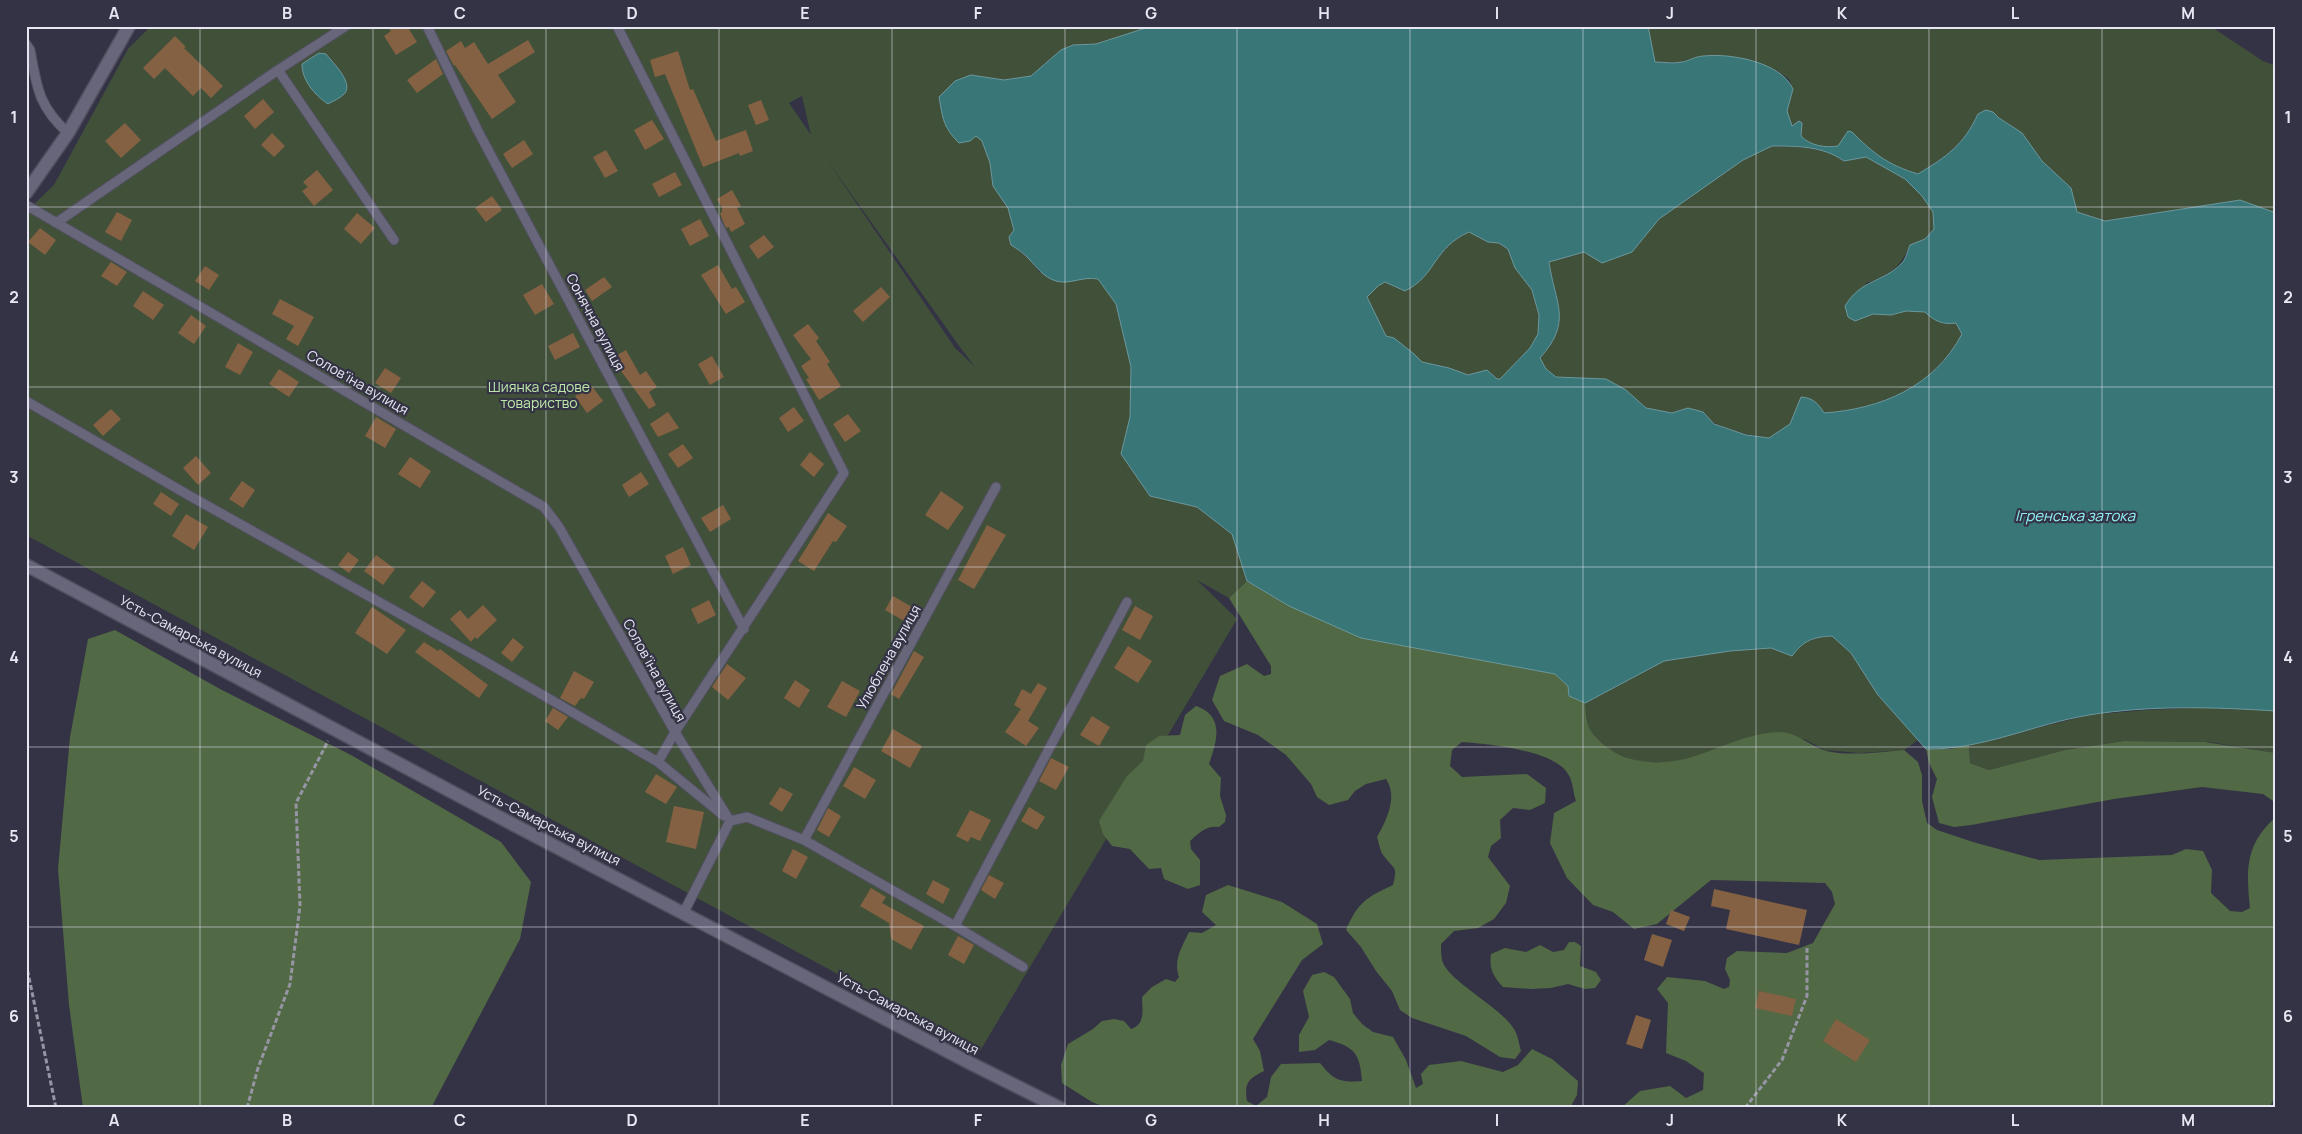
<svg xmlns="http://www.w3.org/2000/svg" width="2302" height="1134" font-family="Manrope,sans-serif">
  <style>
    .green { fill: #415139; fill-rule: evenodd }
    .forest { fill: #516945 }
    .water { fill: #387678; stroke: #6c989d; fill-rule: evenodd }
    .building { fill: #856143 }
    .lines { fill: none; stroke-linecap: round; stroke-linejoin: round }
    .service-casing { stroke: #514f5f; stroke-width: 11 }
    .minor-casing { stroke: #514f5f; stroke-width: 15 }
    .tertiary-casing { stroke: #514f5f; stroke-width: 15 }
    .path { stroke: #9695a4; stroke-width: 3; stroke-dasharray: 5 2.5; stroke-linecap: butt }
    .service { stroke: #67667b; stroke-width: 9 }
    .minor { stroke: #67667b; stroke-width: 12 }
    .tertiary { stroke: #67667b; stroke-width: 12 }
    .grid { fill: none; stroke: #e7e7f3; stroke-width: 1; stroke-opacity: 0.55 }
    .labels { text-anchor: middle; dominant-baseline: central; stroke-width: 4.5; stroke-linejoin: round; paint-order: stroke }
    .street-label { font-size: 14px; fill: #e7e7f3; stroke: #343345 }
    .park-label { font-size: 14px; fill: #bee8aa; stroke: #343345 }
    .water-label { font-size: 15px; font-style: italic; fill: #8ef1f6; stroke: #343345 }
    .neatline { fill: none; stroke: #e7e7f3; stroke-width: 2 }
    .grid-label { font-size: 16px; text-anchor: middle; font-weight: bold; fill: #e7e7f3 }
  </style>
  <rect width="100%" height="100%" fill="#343345"/>
  <path class="green" d="M151 26H1152L1096 44 1073 45 1061 50 1031 76 1004 80 971 75 939 97 947 130 972 138 976 136 982 140 990 163 993 186 1008 208 1014 230 1009 237 1011 245 1029 258 1039 272 1075 281 1087 277 1098 279 1116 304 1131 367 1130 417 1121 454 1150 496 1197 507 1232 534 1247 581 1229 598 1197 580 1237 619 980 1051 26 535V212L54 185 128 49ZM802 96 811 135 789 103ZM825 157 957 343 975 367 955 348Z
    M1648 26H2210L2263 61 2276 66V213L2240 200 2105 221 2077 212 2071 188 2042 161 2022 133 1999 118 1993 112 1978 114C1964 145 1946 156 1918 174 1888 165 1874 154 1852 132L1848 131 1838 146C1826 148 1810 146 1801 137L1802 129 1792 126 1787 111 1793 89 1789 79 1777 71 1702 56 1680 62H1654Z
    M1772 146C1797 147 1823 146 1844 161L1866 157 1905 179 1922 196 1933 212 1934 229 1925 239 1910 245C1901 267 1889 276 1866 283L1855 321 1873 314 1891 315 1906 311 1925 312C1933 320 1944 325 1956 323L1962 334C1934 387 1881 408 1823 414 1818 403 1813 398 1801 397L1790 424 1769 438C1737 434 1716 426 1688 408L1672 413 1646 408 1626 390 1606 379 1556 377 1546 369 1540 358C1571 324 1556 302 1549 262L1584 252H1632L1659 219 1743 160Z
    M1469 232 1488 242 1499 243 1508 249 1515 268 1532 290 1539 315 1538 334 1530 348 1501 379H1497L1487 370 1468 375 1449 368 1422 362 1414 354 1386 336 1367 297 1378 286 1385 282 1405 291C1425 270 1442 243 1469 232Z
    M1832 636 1851 653 1878 695 1918 740 1904 750 1859 753 1825 750 1804 739 1708 753 1670 763 1639 762 1612 753 1589 734 1585 703 1664 661 1730 651 1771 648 1792 656C1804 640 1813 637 1832 636Z
    M2214 707 2276 711V753L2210 742 2124 741 2065 750 1989 770 1970 763 1969 745 2089 715 2147 710Z"/>
  <path class="forest" d="M1247 581 1289 606 1469 657 1555 674 1568 686 1569 696 1585 703C1586 710 1586 718 1588 725 1591 737 1613 753 1624 757 1687 777 1722 735 1778 732 1795 731 1809 745 1824 750 1842 757 1883 752 1904 750L1918 762 1922 775V801L1927 823 1937 830 1973 842 2039 860 2172 855 2186 849 2203 851 2212 870 2211 893 2230 911 2242 912 2250 908C2246 870 2245 844 2276 817V1095L2269 1108H1621L1640 1091 1670 1086 1686 1098 1703 1090 1704 1073 1686 1061 1666 1053 1668 1003 1657 989 1667 977 1705 981 1724 989 1729 987 1730 980 1725 969 1727 958 1737 951 1787 953 1813 943 1835 904 1832 892 1825 883 1711 880 1657 924 1634 929 1613 912 1593 905 1567 878 1550 843 1554 813 1576 801C1573 793 1573 781 1568 774 1555 750 1487 744 1462 742L1452 750 1450 766 1462 777 1527 774 1546 788 1545 803 1530 810 1513 808 1500 820 1501 838 1491 846 1488 857 1510 886 1506 903 1494 919 1478 928 1454 931 1441 944C1441 949 1441 955 1442 960 1447 981 1499 1005 1514 1029 1518 1035 1519 1044 1521 1051L1515 1059 1500 1057 1466 1036 1412 1018 1400 1010 1392 991 1376 971 1361 947 1346 930C1358 902 1367 897 1393 885 1398 865 1394 870 1384 856 1380 852 1379 843 1377 837 1387 819 1398 797 1386 779L1366 784 1355 791 1348 800 1329 805 1317 797 1311 784 1286 755 1258 735 1224 721 1212 700 1220 676 1247 664 1264 676 1271 674V666L1229 598Z
    M115 630 220 689 351 755 501 842 531 882 520 939 431 1108H83L69 1005 58 869 70 737 88 639Z
    M1196 706C1225 716 1217 741 1209 764L1221 778 1220 796 1226 815 1225 822 1219 827C1206 825 1199 833 1190 841L1191 849 1200 860V885L1188 889 1164 879 1161 868 1149 869 1130 849 1112 846 1103 834 1099 821 1127 776 1143 761 1146 745 1159 736 1180 735 1185 715Z
    M2124 741 2205 742 2276 753V803L2263 794 2202 787 2114 799 1971 825 1954 827 1939 823 1932 797 1937 779 1929 763 1926 749H1950L1969 745 1970 763 1989 770 2065 750Z
    M1228 885 1282 902 1317 924 1323 944 1302 960 1253 1039 1260 1051 1264 1071C1248 1079 1244 1083 1247 1101L1256 1106 1267 1097 1271 1077 1281 1064 1320 1063C1333 1080 1341 1083 1362 1081 1360 1054 1355 1047 1329 1040L1315 1050 1299 1052V1035L1309 1017 1303 991 1312 975 1324 972 1334 977 1350 999 1353 1013 1362 1024 1373 1032 1393 1037 1406 1060 1416 1088 1423 1084 1421 1074 1429 1065 1461 1061 1503 1072 1518 1065 1532 1049 1552 1059 1578 1081 1577 1095 1570 1108H1147L1127 1106 1107 1108 1092 1102 1062 1083 1061 1065 1068 1044 1093 1029 1102 1021 1114 1019 1124 1021 1131 1029C1146 1024 1142 1010 1142 997L1152 987 1166 979 1175 982 1179 977C1173 960 1182 947 1189 932L1202 933 1216 925 1202 912 1206 895Z
    M1569 942H1575L1581 946 1580 966 1596 972 1601 980 1595 988 1585 989 1568 984 1551 988 1531 989 1503 987C1493 976 1489 969 1491 954L1505 948 1526 952 1540 945 1553 952 1564 950Z"/>
  <path class="water" d="M1152 26H1648L1655 62C1663 62 1673 64 1682 62 1689 61 1696 56 1704 56 1730 53 1781 62 1793 89L1787 111 1792 126 1799 121 1802 123 1801 136C1810 146 1826 148 1838 146L1848 131 1852 132C1874 154 1888 165 1918 174 1946 157 1964 145 1978 114L1986 110 1993 112 1999 118 2022 133 2042 161 2071 188 2077 212 2105 221 2240 200 2276 213V711C2214 707 2151 705 2089 715 2034 724 1982 750 1926 749L1878 695 1851 653 1832 636C1813 637 1804 640 1792 656L1771 648 1730 651 1664 661 1585 703 1569 696 1568 686 1555 674 1361 638 1289 606 1247 581 1232 534 1197 507 1150 496 1121 454 1130 417 1131 367 1116 304 1098 279C1082 276 1070 285 1056 281 1043 277 1038 268 1029 259 1024 253 1017 249 1011 245L1009 237 1014 230 1008 208 993 186 990 163 982 141 976 136 970 141 959 143C943 127 943 119 939 97L955 81 971 75 1004 80 1031 76 1061 50 1073 45 1096 44ZM1772 146C1797 146 1823 146 1844 161L1866 157 1905 179 1922 196 1933 212 1934 229 1925 239 1910 245C1908 250 1906 259 1902 263 1883 283 1861 279 1845 306L1848 317 1855 321 1873 314 1891 315 1906 311 1925 312C1934 321 1943 325 1956 323L1962 334C1934 387 1881 409 1824 413 1818 403 1813 398 1801 397L1790 424 1769 438 1746 435 1714 424 1703 412 1688 408 1672 413 1646 408 1626 390 1606 379 1556 377 1546 369 1540 358C1573 321 1555 304 1549 262L1584 252 1602 263 1632 252 1659 219 1743 160ZM1469 232 1488 242 1499 243 1508 249 1515 268 1532 290 1539 315 1538 334 1530 348 1500 379H1497L1487 370 1468 375 1449 368 1422 362 1414 354 1394 338 1386 336 1367 297 1378 286 1385 282 1405 291C1436 276 1433 248 1469 232Z
    M319 53 326 54C333 63 353 82 345 93 341 98 333 101 328 104 315 95 302 81 302 64Z"/>
  <path class="building" d="M388 26H407L417 42 396 55 384 36 391 31Z
    M175 36 186 47 184 48 223 86 211 98 201 88 193 96 165 68 154 79 143 68Z
    M528 40 535 52 498 75 516 102 492 119 455 65 454 66 446 51 461 41 465 48 474 42 488 64Z
    M678 51 690 90 693 89 716 141 746 130 753 151 740 156 739 153 703 167 665 74 655 77 650 60Z
    M436 59 443 74 417 93 407 80Z
    M263 99 274 112 255 129 244 116Z
    M761 100 769 120 756 125 748 105Z
    M652 120 664 139 645 150 634 130Z
    M125 123 141 140 121 158 105 141Z
    M272 133 285 146 274 157 261 145Z
    M524 140 533 154 512 168 503 154Z
    M606 150 618 171 605 178 593 157Z
    M317 170 333 190 314 206 302 191 308 187 303 182Z
    M675 172 682 185 659 197 652 184Z
    M732 190 741 206 737 208 745 224 731 232 729 227 726 228 722 219 720 213 722 212V208L717 199Z
    M492 196 502 210 486 222 475 208Z
    M117 212 132 220 121 241 105 232Z
    M357 213 375 228 361 244 344 229Z
    M700 219 709 236 690 246 681 229Z
    M40 228 56 240 45 255 28 242Z
    M764 235 774 247 758 259 749 246Z
    M111 262 127 272 117 286 101 276Z
    M718 265 732 289 736 287 745 302 726 314 701 275Z
    M205 266 219 275 209 290 195 281Z
    M604 277 612 287 592 301 585 290Z
    M542 284 554 304 535 315 523 295Z
    M881 287 890 297 863 322 853 311Z
    M143 291 164 305 153 320 133 306Z
    M280 299 314 317 298 346 286 339 294 326 272 314Z
    M191 315 206 326 194 344 178 333Z
    M808 324 819 338 816 341 830 362 827 364 841 386 819 400 806 379 809 378 801 366 811 359 793 335Z
    M573 333 580 347 555 360 548 346Z
    M238 343 253 352 240 375 225 367Z
    M626 350 640 375 646 371 657 387 649 392 656 405 649 409 621 371 618 373 610 359Z
    M712 356 724 377 710 385 698 364Z
    M385 368 401 378 391 393 375 383Z
    M279 369 299 382 289 397 269 384Z
    M591 385 603 401 587 413 575 396Z
    M794 407 804 421 788 432 779 418Z
    M111 409 121 419 103 436 93 425Z
    M668 412 679 428 658 437 650 424Z
    M848 414 861 431 845 442 833 424Z
    M376 417 396 429 385 448 365 436Z
    M683 444 693 458 678 468 668 454Z
    M810 452 824 464 814 477 800 465Z
    M196 456 211 473 198 485 183 468Z
    M410 457 431 471 420 488 398 474Z
    M641 472 649 484 629 497 622 485Z
    M242 481 255 490 243 508 229 499Z
    M941 491 964 507 948 530 925 515Z
    M161 492 179 504 171 516 153 504Z
    M723 505 731 519 710 532 701 518Z
    M828 513 847 526 836 542 833 541 814 571 798 561Z
    M186 514 208 527 194 550 172 536Z
    M987 525 1006 535 974 589 958 580Z
    M683 547 691 565 673 574 665 556Z
    M348 552 359 560 349 573 338 565Z
    M376 555 395 569 383 585 364 571Z
    M422 581 436 592 423 608 409 597Z
    M893 596 912 607 904 621 885 610Z
    M709 600 716 615 698 624 691 609Z
    M483 605 497 620 477 639 475 637 471 642 450 619 460 610 468 619Z
    M1135 606 1153 616 1140 640 1122 630Z
    M372 607 406 630 387 654 355 633Z
    M513 638 524 647 512 662 501 653Z
    M424 642 438 651 440 649 488 685 479 698 415 652Z
    M1128 646 1152 661 1138 683 1114 668Z
    M914 651 924 657 899 699 891 694Z
    M727 664 746 678 728 700 712 687Z
    M574 671 594 682 584 699 581 698 575 706 560 698Z
    M795 680 810 690 799 708 784 698Z
    M842 681 860 691 846 717 827 707Z
    M1038 683 1047 688 1028 721 1039 728 1026 746 1005 732 1021 709 1014 705 1022 689 1031 694Z
    M553 708 568 717 558 730 545 721Z
    M1092 716 1110 727 1099 746 1080 735Z
    M893 729 922 746 910 768 881 751Z
    M1051 758 1069 767 1056 790 1039 781Z
    M854 767 876 780 865 799 843 786Z
    M656 774 677 787 666 804 645 792Z
    M780 787 793 794 782 812 769 804Z
    M674 806 704 812 696 849 666 842Z
    M1029 807 1045 817 1037 830 1021 821Z
    M828 808 841 816 829 837 817 830Z
    M970 810 991 820 980 841 971 837 968 842 956 836Z
    M793 849 808 857 796 879 782 871Z
    M989 875 1004 883 995 899 981 890Z
    M933 880 950 889 943 904 926 894Z
    M871 888 886 897 882 903 924 926 911 950 891 939 889 923 860 906Z
    M1714 889 1807 910 1799 945 1726 929 1730 910 1711 906Z
    M1671 910 1690 917 1684 931 1666 924Z
    M1652 934 1672 940 1663 967 1644 960Z
    M958 936 974 945 964 964 948 955Z
    M1759 991 1796 999 1792 1016 1755 1008Z
    M1636 1015 1651 1020 1642 1049 1626 1044Z
    M1836 1019 1870 1040 1856 1062 1823 1041Z"/>
  <g class="lines">
    <g class="service-casing">
      <path id="service" d="M427 26 478 131 744 629
        M617 26 844 473 675 732 730 821
        M26 44 30 50C37 87 38 106 68 133
        M278 70 394 240
        M26 205 544 507 559 527 675 732 658 762 479 658 190 496 26 401
        M56 223 278 70 346 26
        M658 762 724 816
        M730 821 747 817 804 840 955 926 1127 602
        M804 840 996 487
        M684 912 730 821
        M955 926 1023 967"/>
    </g>
    <g class="minor-casing">
      <path id="minor" d="M26 565 499 817 970 1063 1060 1108"/>
    </g>
    <g class="tertiary-casing">
      <path id="tertiary" d="M26 193 68 133 129 26"/>
    </g>
    <path class="path" d="M26 963 56 1108
      M247 1108 258 1068 290 984 300 906 296 803 328 741
      M1745 1108 1782 1060 1807 996V948"/>
    <use href="#service" class="service"/>
    <use href="#minor" class="minor"/>
    <use href="#tertiary" class="tertiary"/>
  </g>
  <path class="grid" d="M200 26V1108M373 26V1108M546 26V1108M719 26V1108M892 26V1108M1065 26V1108M1237 26V1108M1410 26V1108M1583 26V1108M1756 26V1108M1929 26V1108M2102 26V1108M26 207H2276M26 387H2276M26 567H2276M26 747H2276M26 927H2276"/>
  <g class="labels">
    <g class="street-label">
      <text transform="translate(596 322) rotate(62)">Сонячна вулиця</text>
      <text transform="translate(358 382) rotate(30)">Солов'їна вулиця</text>
      <text transform="translate(191 636) rotate(28)">Усть-Самарська вулиця</text>
      <text transform="translate(888 657) rotate(-61)">Улюблена вулиця</text>
      <text transform="translate(655 670) rotate(61)">Солов'їна вулиця</text>
      <text transform="translate(549 825) rotate(27)">Усть-Самарська вулиця</text>
      <text transform="translate(908 1013) rotate(28)">Усть-Самарська вулиця</text>
    </g>
    <g class="park-label">
      <text x="539" y="386">Шиянка садове<tspan x="539" dy="16">товариство</tspan></text>
    </g>
    <g class="water-label">
      <text x="2075" y="515">Ігренська затока</text>
    </g>
  </g>
  <rect width="2302" height="1134" fill="none" stroke="#343345" stroke-width="55"/>
  <rect x="28" y="28" width="2246" height="1078" class="neatline"/>
  <g class="grid-label">
    <text x="114" y="19">A</text>
    <text x="287" y="19">B</text>
    <text x="460" y="19">C</text>
    <text x="632" y="19">D</text>
    <text x="805" y="19">E</text>
    <text x="978" y="19">F</text>
    <text x="1151" y="19">G</text>
    <text x="1324" y="19">H</text>
    <text x="1497" y="19">I</text>
    <text x="1670" y="19">J</text>
    <text x="1842" y="19">K</text>
    <text x="2015" y="19">L</text>
    <text x="2188" y="19">M</text>
    <text x="14" y="123">1</text>
    <text x="2288" y="123">1</text>
    <text x="14" y="303">2</text>
    <text x="2288" y="303">2</text>
    <text x="14" y="483">3</text>
    <text x="2288" y="483">3</text>
    <text x="14" y="663">4</text>
    <text x="2288" y="663">4</text>
    <text x="14" y="842">5</text>
    <text x="2288" y="842">5</text>
    <text x="14" y="1022">6</text>
    <text x="2288" y="1022">6</text>
    <text x="114" y="1126">A</text>
    <text x="287" y="1126">B</text>
    <text x="460" y="1126">C</text>
    <text x="632" y="1126">D</text>
    <text x="805" y="1126">E</text>
    <text x="978" y="1126">F</text>
    <text x="1151" y="1126">G</text>
    <text x="1324" y="1126">H</text>
    <text x="1497" y="1126">I</text>
    <text x="1670" y="1126">J</text>
    <text x="1842" y="1126">K</text>
    <text x="2015" y="1126">L</text>
    <text x="2188" y="1126">M</text>
  </g>
</svg>
